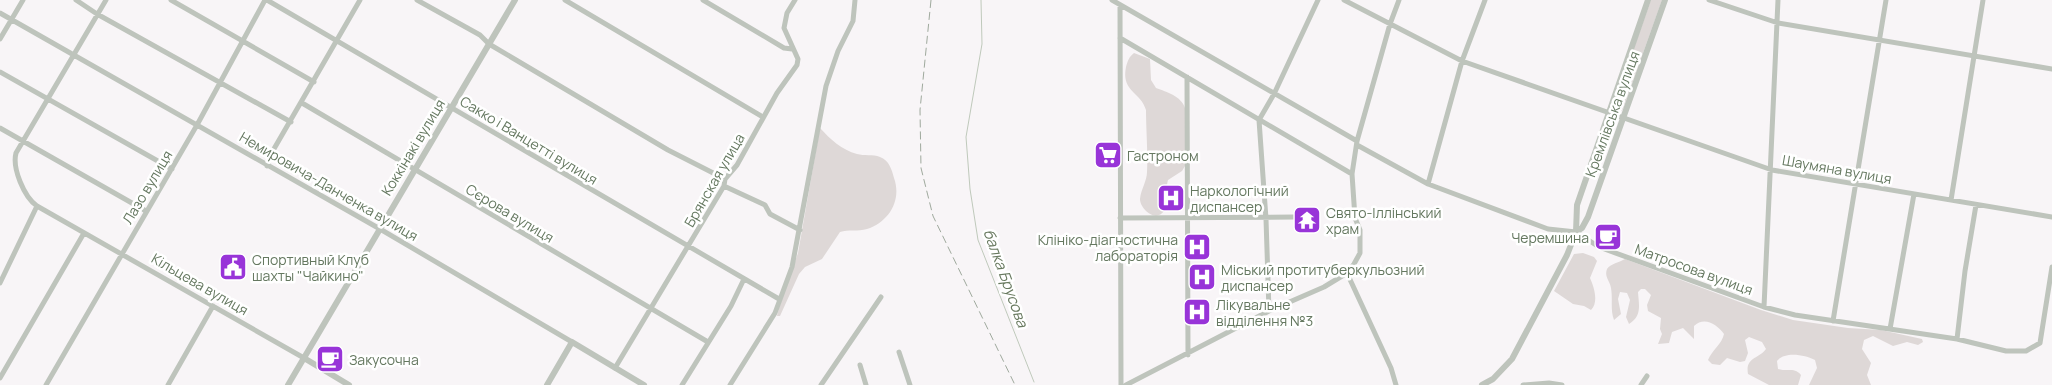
<svg xmlns="http://www.w3.org/2000/svg" width="2052" height="385" font-family="Manrope,sans-serif">
  <style>
    .green { fill: #ded8d7 }
    .lines { fill: none; stroke-linecap: round; stroke-linejoin: round }
    .stream { stroke: #bfc9bb; stroke-width: 1 }
    .minor { stroke: #bec4bc; stroke-width: 5 }
    .tertiary { stroke: #bec4bc; stroke-width: 6 }
    .rail { stroke: #9fa99d; stroke-width: 1; stroke-dasharray: 8 4; stroke-linecap: butt }
    .labels { text-anchor: middle; dominant-baseline: central; stroke-width: 5; stroke-linejoin: round; paint-order: stroke }
    .street-label { font-size: 14px; fill: #657860; stroke: #fff }
    .poi-label { font-size: 14px; fill: #657860; stroke: #fff; text-anchor: start }
    .water-label { font-size: 15px; font-style: italic; fill: #68795f; stroke: #fff }
  </style>
  <rect width="100%" height="100%" fill="#f8f5f7"/>
  <path class="green" d="M1651 0H1662L1623 109 1620 112 1615 111 1613 107Z
    M1134 53 1150 59 1151 80 1156 88C1167 92 1181 96 1185 108V166L1182 171 1168 180C1165 189 1170 202 1164 211 1156 223 1140 209 1140 199 1141 189 1147 181 1147 172 1148 154 1146 129 1146 110 1140 91 1121 92 1126 67 1128 60 1129 57 1134 53Z
    M820 128C830 139 842 150 857 154 864 156 873 154 880 157 889 160 892 170 894 178 902 200 889 222 867 229 858 232 848 229 840 232L822 259 805 267 799 274 780 316H777L779 308 798 253Z
    M1583 253 1594 257 1597 261 1590 278C1594 287 1599 302 1591 310L1584 306 1573 304 1554 291 1574 254Z
    M1625 259 1761 310 1793 320 1848 328 1881 330 1922 339 1923 342 1918 345 1907 342 1893 346 1873 336 1864 340 1862 349 1871 363 1867 375 1871 385H1809L1817 368 1815 360C1805 355 1785 351 1777 361L1778 369C1788 372 1794 367 1801 375L1798 385H1769L1748 374C1745 357 1759 359 1766 349L1762 342 1749 337 1745 340 1748 353 1745 361 1740 362 1727 358 1720 365 1712 364 1708 360C1712 350 1722 344 1724 334 1717 324 1704 316 1694 326V339L1683 328 1672 332 1669 343 1658 344 1662 334 1660 329 1661 318 1648 311 1647 305 1651 295 1645 289H1641L1638 292C1639 306 1642 316 1629 324L1626 317 1630 300 1627 293 1620 292 1618 299 1621 314 1614 320C1610 309 1613 300 1611 288 1610 281 1604 277 1607 269 1610 264 1620 262 1625 259Z"/>
  <g class="lines">
    <path class="stream" d="M981 0 982 44 966 137 970 189 978 240 1034 382"/>
    <path class="minor" d="M76 0 97 14 291 122
      M171 0 314 82
      M267 0 779 299
      M417 0 480 35 489 44 668 150 725 179
      M565 0 763 117
      M703 0 784 48 792 49
      M1112 0 1357 141
      M1344 0 1462 61 1772 170 2052 217
      M1709 0 1778 23 2052 69
      M1120 5 1121 385
      M0 13 380 229 572 342
      M1120 38 1352 174
      M0 39 23 0
      M0 72 172 169
      M1187 77 1188 355
      M302 103 708 342
      M0 128 146 211
      M1357 145 1428 184 1548 229 1576 232 1599 247 1764 307 1795 315 1957 339 2006 351H2026L2040 343 2052 267
      M267 166 271 154 360 0
      M1428 184 1462 61 1485 0
      M724 186 765 205 770 214 800 230
      M1951 200 1983 0
      M37 206 304 358
      M1120 218 1294 217
      M1347 273 1391 368 1396 385
      M0 283 37 206C24 197 12 168 16 153L106 0
      M1764 307 1778 0
      M1269 311 1266 219 1259 120 1274 94 1318 0
      M1833 321 1886 0
      M1890 329 1914 194
      M1957 339 1965 271 1976 205
      M899 352 910 385
      M860 365 866 385
      M615 368 724 186 725 179 737 165 777 93 797 65 798 59 784 28 787 13 795 0
      M0 378 84 233
      M46 385 197 125 265 0
      M168 385 213 306
      M682 385 731 306 744 279
      M730 385 775 313 792 267 826 86 838 51 853 21 855 0
      M821 385 881 297
      M1126 385 1269 311 1324 287 1347 273 1354 264 1360 253V230L1355 218 1352 174 1357 141 1390 24 1399 0
      M1523 385 1549 383 1562 385
      M1641 385 1647 376"/>
    <path class="tertiary" d="M1576 232 1582 228 1588 217 1665 0
      M304 358 349 385
      M288 385 515 0
      M547 385 572 342 644 385
      M1482 385 1493 379 1512 359 1567 255 1576 232 1577 205 1648 0"/>
    <path class="rail" d="M931 0 920 110 921 168 933 216 1015 385"/>
  </g>
  <defs>
    <g id="supermarket-square" transform="scale(1.4375)"><rect x="-9" y="-9" width="18" height="18" rx="4" fill="#9834d8" stroke="#fff"/><path d="M-6-5.5h2.5l.6 2H6L4.5 2H-2.5L-4.4-4H-6ZM-1.5 3.2a1.3 1.3 0 1 0 .1 0ZM3 3.2a1.3 1.3 0 1 0 .1 0Z" fill="#fff"/></g>
    <g id="hospital-square" transform="scale(1.4375)"><rect x="-9" y="-9" width="18" height="18" rx="4" fill="#9834d8" stroke="#fff"/><path d="M-5-5h3v3.5h4V-5h3V5h-3V1.5h-4V5h-3Z" fill="#fff"/></g>
    <g id="temple-square" transform="scale(1.4375)"><rect x="-9" y="-9" width="18" height="18" rx="4" fill="#9834d8" stroke="#fff"/><path d="M0-6L5-2H3V0L6.5 2.5H4V6H1.5V3h-3V6H-4V2.5H-6.5L-3 0V-2H-5Z" fill="#fff"/></g>
    <g id="cafe-square" transform="scale(1.4375)"><rect x="-9" y="-9" width="18" height="18" rx="4" fill="#9834d8" stroke="#fff"/><path d="M-5.5-4.5H6V0H3Q3 3.5 0 3.5H-2.5Q-5.5 3.5-5.5 0ZM3-3.2v2h1.7v-2ZM-6 4.5H4V6H-6Z" fill="#fff"/></g>
    <g id="civic-square" transform="scale(1.4375)"><rect x="-9" y="-9" width="18" height="18" rx="4" fill="#9834d8" stroke="#fff"/><path d="M-.6-6.5H3V-4.5H.6V-3L4-1V1h2V6H-6V1h2V-1L-.6-3ZM-1.2 2.5V6h2.4V2.5Z" fill="#fff"/></g>
  </defs>
  <g fill-rule="evenodd">
    <use href="#supermarket-square" x="1108" y="155"/>
    <use href="#hospital-square" x="1171" y="198"/>
    <use href="#temple-square" x="1307" y="220"/>
    <use href="#cafe-square" x="1608" y="237"/>
    <use href="#hospital-square" x="1197" y="247"/>
    <use href="#civic-square" x="233" y="267"/>
    <use href="#hospital-square" x="1202" y="277"/>
    <use href="#hospital-square" x="1197" y="312"/>
    <use href="#cafe-square" x="330" y="359"/>
  </g>
  <g class="labels">
    <g class="street-label">
      <text transform="translate(1612 114) rotate(-70)">Кремлівська вулиця</text>
      <text transform="translate(529 140) rotate(31)">Сакко і Ванцетті вулиця</text>
      <text transform="translate(413 147) rotate(-59)">Коккінакі вулиця</text>
      <text transform="translate(1837 169) rotate(10)">Шаумяна вулиця</text>
      <text transform="translate(714 180) rotate(-60)">Брянская улица</text>
      <text transform="translate(329 186) rotate(30)">Немировича-Данченка вулиця</text>
      <text transform="translate(147 187) rotate(-59)">Лазо вулиця</text>
      <text transform="translate(510 213) rotate(31)">Сєрова вулиця</text>
      <text transform="translate(1694 269) rotate(20)">Матросова вулиця</text>
      <text transform="translate(200 284) rotate(30)">Кільцева вулиця</text>
    </g>
    <g class="poi-label">
      <text x="1127" y="155">Гастроном</text>
      <text x="1190" y="190">Наркологічний<tspan x="1190" dy="16">диспансер</tspan></text>
      <text x="1326" y="212">Свято-Іллінський<tspan x="1326" dy="16">храм</tspan></text>
      <text x="1589" y="237" text-anchor="end">Черемшина</text>
      <text x="1178" y="239" text-anchor="end">Клініко-діагностична<tspan x="1178" dy="16">лабораторія</tspan></text>
      <text x="252" y="259">Спортивный Клуб<tspan x="252" dy="16">шахты "Чайкино"</tspan></text>
      <text x="1221" y="269">Міський протитуберкульозний<tspan x="1221" dy="16">диспансер</tspan></text>
      <text x="1216" y="304">Лікувальне<tspan x="1216" dy="16">відділення №3</tspan></text>
      <text x="349" y="359">Закусочна</text>
    </g>
    <g class="water-label">
      <text transform="translate(1006 278) rotate(70)">балка Брусова</text>
    </g>
  </g>
</svg>
